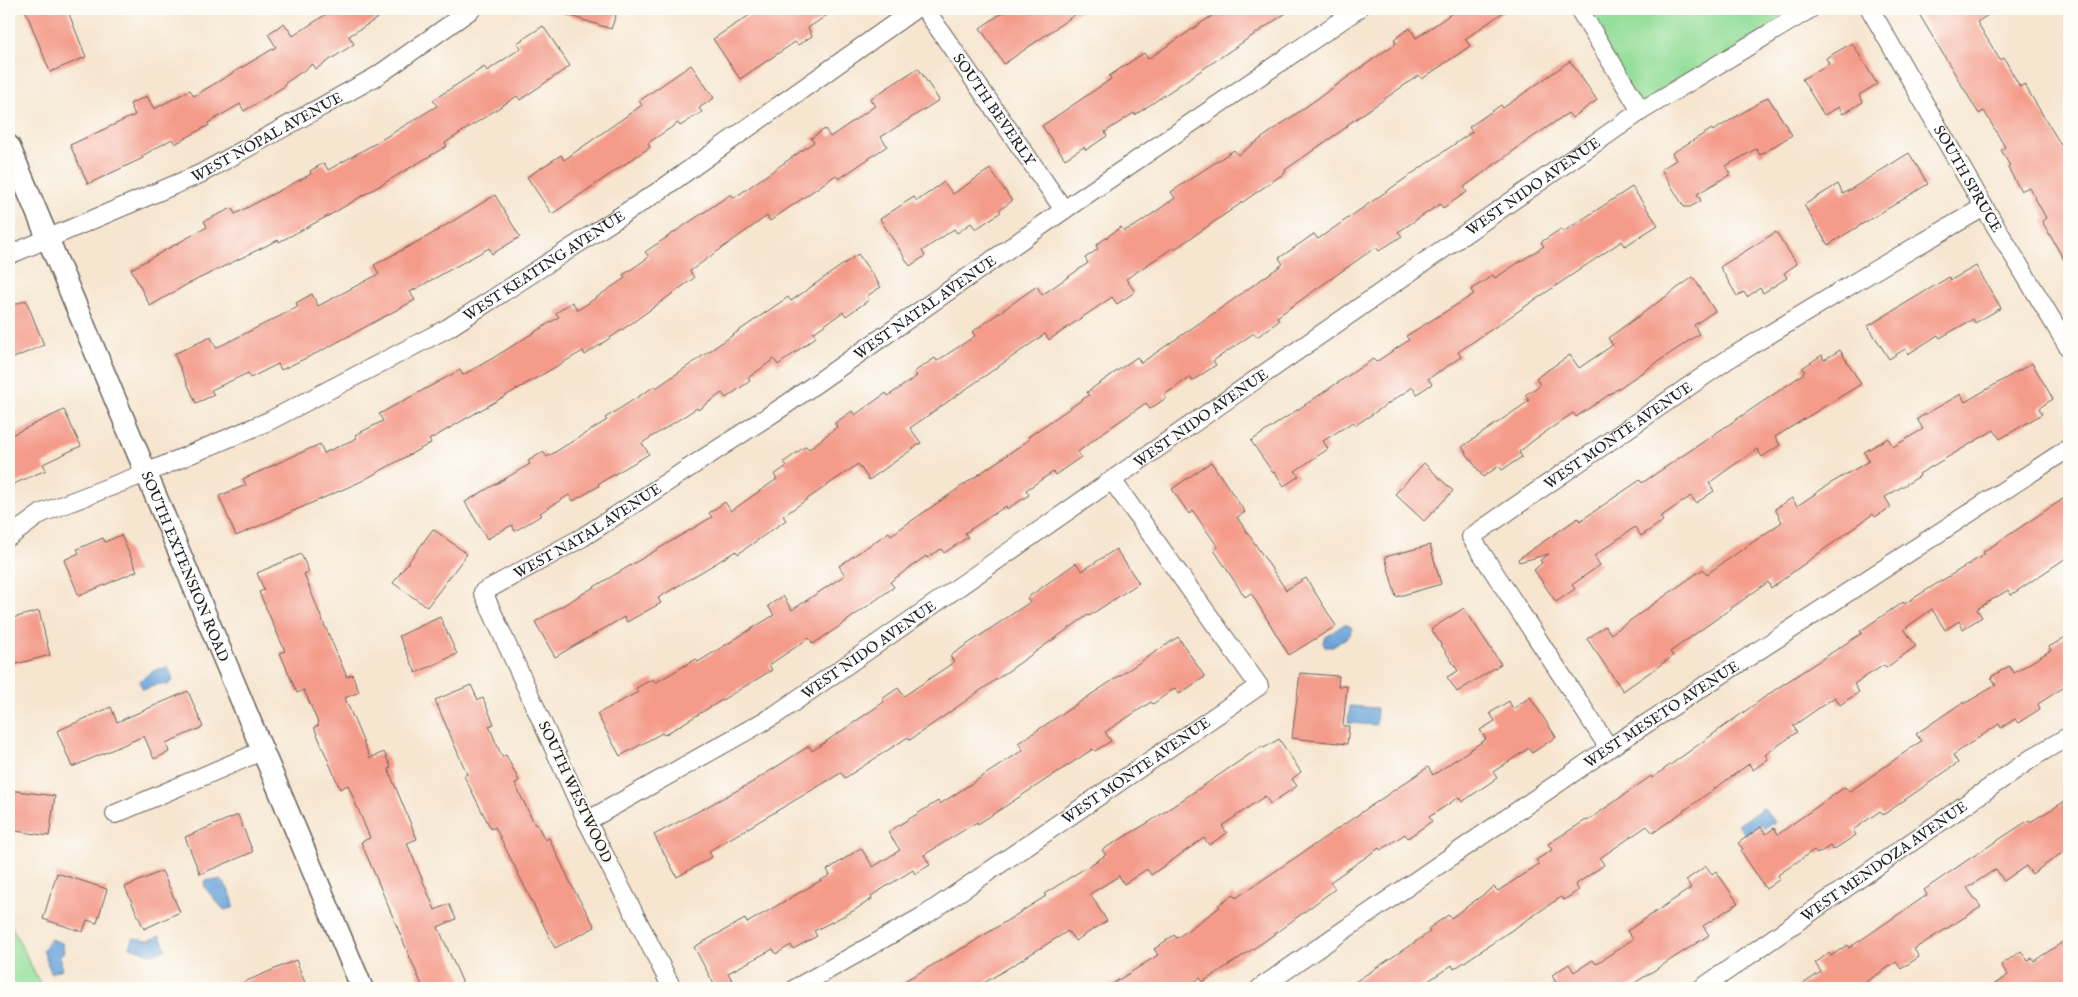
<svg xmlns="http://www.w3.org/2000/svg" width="2078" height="997" font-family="'IM FELL English',serif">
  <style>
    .green { fill: #94de99; stroke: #587d5a }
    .water { fill: #69a3d9; stroke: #42607a }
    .building { fill: #f49b8a }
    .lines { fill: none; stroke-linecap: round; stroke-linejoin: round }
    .minor-casing { stroke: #68625b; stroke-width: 20 }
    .tertiary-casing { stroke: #68625b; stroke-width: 24 }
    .minor { stroke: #fff; stroke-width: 18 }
    .tertiary { stroke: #fff; stroke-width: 21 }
    .labels { text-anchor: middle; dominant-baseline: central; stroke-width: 4.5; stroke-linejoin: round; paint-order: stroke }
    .street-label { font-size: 15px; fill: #1c1c1c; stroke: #fdfcf7 }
  </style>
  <rect width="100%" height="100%" fill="#fdfcf7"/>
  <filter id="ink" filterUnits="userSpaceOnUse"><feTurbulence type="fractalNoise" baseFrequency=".02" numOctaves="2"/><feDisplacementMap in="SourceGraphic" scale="10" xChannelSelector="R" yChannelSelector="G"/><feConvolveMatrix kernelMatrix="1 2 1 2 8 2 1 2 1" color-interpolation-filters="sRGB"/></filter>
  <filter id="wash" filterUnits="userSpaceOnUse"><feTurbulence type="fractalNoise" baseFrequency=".0096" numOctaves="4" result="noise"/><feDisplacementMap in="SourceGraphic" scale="20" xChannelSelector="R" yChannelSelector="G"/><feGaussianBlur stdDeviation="1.12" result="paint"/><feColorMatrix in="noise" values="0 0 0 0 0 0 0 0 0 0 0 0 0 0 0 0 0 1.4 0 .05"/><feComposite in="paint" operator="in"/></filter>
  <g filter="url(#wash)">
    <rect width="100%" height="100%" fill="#f6e5cf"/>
    <path class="green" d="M1579 9H1810L1641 111Z
      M9 921 40 983 29 988H9Z"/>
    <path class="water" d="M1343 625H1348L1352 628 1350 635 1333 647H1325L1323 643 1324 638Z
      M168 667 173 679 168 685 159 684 143 690 139 681 155 670Z
      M1350 706 1377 708 1376 725 1348 723Z
      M1763 808 1775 822 1765 829 1761 824 1746 835 1738 825Z
      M207 880H221C227 885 235 900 233 908L224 910 206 889 204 885Z
      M160 936 166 949 151 954 130 947 133 938 149 940Z
      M51 939 62 943 64 952 60 955 62 969 51 973 43 950Z"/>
    <g id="blocks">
      <path class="building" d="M25 9H67L86 57 50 72Z
        M334 9H392L349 36 354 44 316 69 313 64 284 84 285 86 244 111 240 104 208 123 209 125 175 144 172 139 142 156 143 158 88 184 70 145 135 115 130 104 147 96 154 109 190 90 194 96 276 47 268 34 284 23 293 36Z
        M559 9H618L611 29 559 12Z
        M759 9H836L808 28 812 36 798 45 795 42 740 79 713 39Z
        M1008 9H1083L1004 64 980 28Z
        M1222 9H1292L1135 115 1134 113 1105 132 1107 136 1086 150 1084 147 1065 159 1042 126 1111 79 1109 76 1144 53 1148 59Z
        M1458 9H1508L1465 39 1470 46 1422 79 1419 75 1347 125 1348 126 1285 170 1286 172 1175 249 1174 247 1126 279 1135 292 1117 304 1112 297 1049 340 1045 334 910 428 921 443 869 480 858 464 783 516 786 520 738 554 736 551 658 598 661 603 627 622 624 617 555 657 535 622 712 517 709 513 725 502 731 511 777 479 774 475 787 466 784 462 806 446 809 449 837 427 835 423 852 411 855 415 886 393 888 396 917 376 914 372 935 358 937 361 975 336 972 332 1037 286 1042 295 1088 263 1085 258 1098 249 1096 245 1121 227 1124 231 1138 224 1175 198 1171 192 1234 150 1238 155 1396 43 1394 39 1410 28 1416 38Z
        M1916 9H1998L1977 22 2000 60 2004 58 2020 87 2024 84 2069 158V269L2042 221 2046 218 2029 187 2021 191 2008 168 2010 166 2001 150 2005 147 1984 111 1979 114Z
        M543 26 570 66 520 100 517 96 445 143 447 146 330 215 279 242 278 240 186 285 150 306 131 269 207 227 204 221 232 208 235 214 311 174 310 171 324 163 328 170 376 143 437 106 433 100 484 67 487 71 521 48 517 43Z
        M1852 43 1877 84 1859 95 1863 102 1843 114 1839 107 1824 115 1802 79 1829 64 1826 58Z
        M1570 61 1597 100 1572 118 1568 113 1527 141 1464 187 1467 192 1443 208 1440 204 1398 232 1402 236 1379 251 1376 247 1277 317 1279 321 1257 337 1254 333 1213 361 1216 365 1192 381 1190 377 1164 395 1166 398 1150 409 1146 403 1101 434 1078 452 1081 457 1055 475 1053 472 1026 490 1029 495 1007 509 1006 506 965 533 968 537 944 553 941 549 927 558 926 556 890 582 894 587 837 628 813 644 809 638 769 665 772 670 664 735 662 733 620 756 597 714 638 692 636 688 653 679 655 683 696 659 698 662 774 615 768 606 783 596 792 610 845 575 839 566 889 532 891 535 1030 439 1028 437 1089 395 1087 392 1137 357 1141 363 1217 311 1283 264 1279 258 1314 234 1318 239 1472 132 1469 127 1501 105 1503 108Z
        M691 65 714 98 699 108 702 112 680 126 678 123 648 143 650 147 552 214 527 177 561 155 564 160 642 105 639 101Z
        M918 68 939 100 881 137 887 146 839 179 836 175 770 221 767 216 690 271 694 278 632 323 585 355 583 351 429 440 431 443 360 482 236 536 219 496 246 485 243 479 320 444 324 453 357 438 355 435 383 421 379 414 460 370 463 375 493 358 559 317 556 313 572 302 578 310 625 278 623 275 649 257 645 252 731 194 734 198 814 142 811 138 825 129 830 137 875 106 870 99Z
        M1768 97 1792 135 1760 155 1756 149 1726 166 1731 174 1697 194 1701 201 1690 207H1684L1661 169 1676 160 1672 153 1712 129 1713 131Z
        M1909 153 1928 184 1828 245 1804 205 1838 184 1843 194Z
        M990 169 1012 201 999 210 1001 212 976 229 971 223 957 233 954 229 922 251 925 256 910 266 880 219 914 197 917 201 944 182 953 194Z
        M1632 187 1658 225 1625 246 1622 241 1458 352 1461 357 1428 379 1432 384 1417 394 1413 387 1356 425 1353 422 1323 441 1328 449 1295 471 1299 476 1284 486 1275 472 1273 473 1251 441 1373 359 1376 362 1409 340 1406 336 1474 294 1471 290 1493 275 1495 278 1544 246 1541 242 1561 229 1563 232Z
        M495 195 520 237 492 254 489 248 410 292 415 300 321 351 281 370 278 364 250 378 248 373 211 390 214 395 196 403 174 354 211 337 216 348 298 307 296 303 312 294 318 306 379 274 374 265 430 235Z
        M1776 232 1797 264 1784 273 1787 278 1763 293 1760 288 1747 297 1744 292 1737 296 1720 267Z
        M858 254 881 287 867 296 869 300 846 316 843 312 813 333 816 337 778 365 774 359 748 378 750 381 726 398 722 393 698 410 697 408 642 443 649 454 598 484 599 486 573 501 569 495 540 513 542 515 515 531 512 525 487 539 465 502 530 464 528 461 543 452 547 457 607 420 605 418 655 386 656 388 788 297 791 301Z
        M1976 266 2001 308 1975 323 1973 319 1940 338 1938 335 1908 354 1905 349 1889 359 1868 326 1949 277 1951 280Z
        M1693 277 1715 311 1694 325 1699 334 1576 417 1573 413 1534 440 1519 452 1522 457 1502 470 1499 466 1483 477 1462 447 1529 401 1525 395 1540 385 1536 378 1570 355 1579 368 1613 345 1608 338Z
        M26 300 44 345 9 360V307Z
        M1840 350 1861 384 1775 437 1780 445 1762 457 1757 449 1727 470 1709 483 1714 491 1696 503 1691 496 1660 517 1663 521 1641 536 1635 527 1594 556 1600 565 1572 585 1575 589 1556 602 1534 570 1542 563 1540 560 1549 554 1519 562 1518 559 1578 518 1580 521 1640 480 1642 483 1792 382 1805 372 1802 368 1822 355 1824 360Z
        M2032 363 2053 399 2039 408 2042 414 2000 439 1994 430 1919 474 1920 476 1885 497 1891 507 1875 517 1873 514 1771 588 1768 582 1670 652 1673 656 1623 691 1587 639 1605 626 1611 634 1703 569 1707 574 1782 522 1775 509 1792 498 1797 506 1831 483 1869 461 1864 452 1888 438 1893 447 1923 429 1917 419 1961 394 1965 402Z
        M64 410 81 446 43 464 46 470 9 486V436Z
        M1211 462 1245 512 1237 517 1286 590 1306 578 1336 626 1289 655 1251 593 1245 597 1214 550 1218 547 1193 511 1189 514 1172 489Z
        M1424 463 1453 491 1424 521 1395 494Z
        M2069 495V556L2011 595 2008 590 1977 609 1982 617 1963 629 1959 621 1945 630 1932 609 1904 629 1916 646 1886 668 1884 665 1854 684 1859 692 1840 705 1835 697 1793 726 1797 732 1765 755 1768 759 1753 770 1749 764 1653 833 1647 826 1600 858 1604 865 1575 885 1579 890 1564 900 1561 897 1454 969 1452 965 1418 988H1346L1430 932 1428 929 1448 915 1451 918 1494 887 1498 891 1539 864 1536 860 1552 850 1548 844 1586 820 1587 821 1651 776 1652 778 1776 689 1862 633 1860 631 1903 602 1904 604 1985 554 1983 552Z
        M433 529 467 554 427 607 393 583Z
        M121 535 137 571 79 596 64 560 79 553 77 549 103 538 105 542Z
        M1430 545 1441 584 1396 597 1385 557Z
        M1116 549 1139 583 1089 616 1088 615 910 740 908 737 845 778 841 773 709 851 712 857 677 877 654 835 751 783 809 746 812 751 884 702 882 699 898 688 904 696 954 662 950 656 1030 602 1027 598 1076 563 1082 571Z
        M301 554 309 572 304 574 321 617 347 677 352 674 359 692 345 698 370 758 384 752 391 767 388 769 417 839 407 843 435 910 449 904 456 919 438 927 465 988H423L361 842 370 838 348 785 340 789 314 727 319 725 304 690 297 693 280 653 285 651 259 592 264 590 257 573Z
        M1464 608 1501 664 1457 692 1447 677 1458 671 1431 629Z
        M39 611 50 655 9 666V619Z
        M440 617 457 654 416 673 399 636Z
        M2069 635V684L2038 704 2040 709 2018 723 2015 719 2001 728 1999 724 1953 755 1958 763 1883 815 1880 811 1853 830 1856 835 1833 850 1830 846 1817 854 1814 850 1778 875 1780 879 1766 889 1741 851 1743 849 1738 843 1761 827 1766 834 1774 828 1778 834 1845 787 1849 792 1921 741 1916 734 1963 702 1964 704 1996 685 1991 677 2009 666 2014 673 2051 650 2049 647Z
        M1178 637 1205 677 1179 694 1175 688 1153 704 1151 702 1105 732 1111 741 1095 751 1093 749 978 824 977 822 924 855 930 865 915 874 913 870 871 896 872 899 853 911 814 931 817 936 793 949 791 945 776 954 773 949 728 973 733 982 722 988H716L694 947 745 919 747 923 830 875 827 870 861 848 873 867 900 850 888 832 938 801 940 804 1023 750 1018 743Z
        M1300 673 1339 676 1338 686H1347L1343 726H1349L1347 744 1292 738Z
        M471 685 478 700 483 698 494 724 489 726 502 757 506 755 519 781 515 784 535 825 537 824 545 840 549 838 574 890 595 927 555 948 495 827 491 829 464 776 467 774 435 700Z
        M188 691 203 727 166 743 169 752 154 759 144 736 72 767 57 731 111 707 117 722Z
        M1530 697 1556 737 1532 753 1529 748 1493 772 1497 778 1462 802 1459 797 1429 817 1432 821 1408 838 1405 834 1381 850 1379 848 1330 882 1335 889 1265 941 1203 982 1200 978 1185 988H1106L1158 955 1154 949 1174 935 1177 938 1220 907 1218 905 1234 894 1236 898 1428 767 1433 775 1486 739 1480 730 1495 721 1490 713 1509 701 1513 709Z
        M1279 739 1301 772 1292 779 1297 786 1270 804 1265 796 1249 807 1222 826 1227 833 1209 845 1204 838 1151 875 1147 869 1124 884 1119 876 1090 894 1107 921 1075 941 1068 931 976 988H892L970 944 1046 896 1044 894 1106 855 1102 850 1151 821 1262 746 1264 748Z
        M9 790 55 796 49 836 9 830Z
        M2069 799V848L2032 874 2026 866 2004 881 1996 869 1967 888 1981 907 1914 949 1919 957 1901 969 1896 962 1857 988H1797L1821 972 1815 963 1829 953 1831 956 1847 945 1849 948 1927 895 1924 890 1966 861 2029 820 2030 822Z
        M238 815 253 852 200 874 185 837Z
        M1706 866 1712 874 1716 871 1738 903 1703 926 1709 935 1627 988H1548L1556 983 1552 975 1569 964 1574 972 1593 960 1596 964 1633 939 1627 931 1691 888 1686 880Z
        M162 871 180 912 144 929 125 887Z
        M57 873 107 889 97 923 87 920 83 932 43 919Z
        M2069 938V983L2061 988H1989L2008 975 2001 965 2021 951 2028 960 2032 958 2034 961Z
        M296 960 307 988H230Z"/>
    </g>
  </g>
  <g filter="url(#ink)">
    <use href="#blocks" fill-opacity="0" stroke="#68625b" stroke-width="1"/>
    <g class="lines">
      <g class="minor-casing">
        <g id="minor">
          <path id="s1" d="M925 9 1064 210"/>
          <path d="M1579 9 1641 111"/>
          <path id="s2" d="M1870 9 1984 207 2069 348"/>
          <path id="s3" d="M9 255 200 174 377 76 472 9"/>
          <path id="s4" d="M9 537 42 513 146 473 269 421 448 328 662 189 915 9"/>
          <path id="s5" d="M1609 748 1471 537 1727 360 1877 269 1984 207"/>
          <path d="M115 814 264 750"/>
          <path id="s6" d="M587 821 775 715 1641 111 1810 9"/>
          <path id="s7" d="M672 988 587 821 483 592 583 537 784 406 1064 210 1358 9"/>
          <path id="s8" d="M796 988 927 914 1259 686 1112 480"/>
          <path id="s9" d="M1260 988 1609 748 2069 448"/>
          <path id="s10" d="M1702 988 2035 756 2069 736"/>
        </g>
      </g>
      <g class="tertiary-casing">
        <g id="tertiary">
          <path id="s11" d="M9 146 362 988"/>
        </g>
      </g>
      <use href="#minor" class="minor"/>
      <use href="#tertiary" class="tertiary"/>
    </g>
  </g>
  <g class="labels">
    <g class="street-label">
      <text stroke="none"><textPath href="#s1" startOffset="122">SOUTH BEVERLY</textPath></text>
      <text stroke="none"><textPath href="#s3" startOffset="284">WEST NOPAL AVENUE</textPath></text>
      <text stroke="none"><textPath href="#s2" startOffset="196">SOUTH SPRUCE</textPath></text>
      <text stroke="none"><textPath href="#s6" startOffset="1140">WEST NIDO AVENUE</textPath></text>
      <text stroke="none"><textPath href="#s4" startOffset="602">WEST KEATING AVENUE</textPath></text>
      <text stroke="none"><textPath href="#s7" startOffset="965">WEST NATAL AVENUE</textPath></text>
      <text stroke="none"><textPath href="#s6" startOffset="735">WEST NIDO AVENUE</textPath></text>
      <text stroke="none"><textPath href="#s5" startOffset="431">WEST MONTE AVENUE</textPath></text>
      <text stroke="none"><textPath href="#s7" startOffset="560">WEST NATAL AVENUE</textPath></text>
      <text stroke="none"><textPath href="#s11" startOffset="456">SOUTH EXTENSION ROAD</textPath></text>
      <text stroke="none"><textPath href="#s6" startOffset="330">WEST NIDO AVENUE</textPath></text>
      <text stroke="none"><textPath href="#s9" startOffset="486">WEST MESETO AVENUE</textPath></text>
      <text stroke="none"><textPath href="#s8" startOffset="404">WEST MONTE AVENUE</textPath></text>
      <text transform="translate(575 792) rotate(65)">SOUTH WESTWOOD</text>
      <text stroke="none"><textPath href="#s10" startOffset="222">WEST MENDOZA AVENUE</textPath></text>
    </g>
  </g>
  <rect width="2078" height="997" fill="none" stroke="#fdfcf7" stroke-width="30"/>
</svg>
